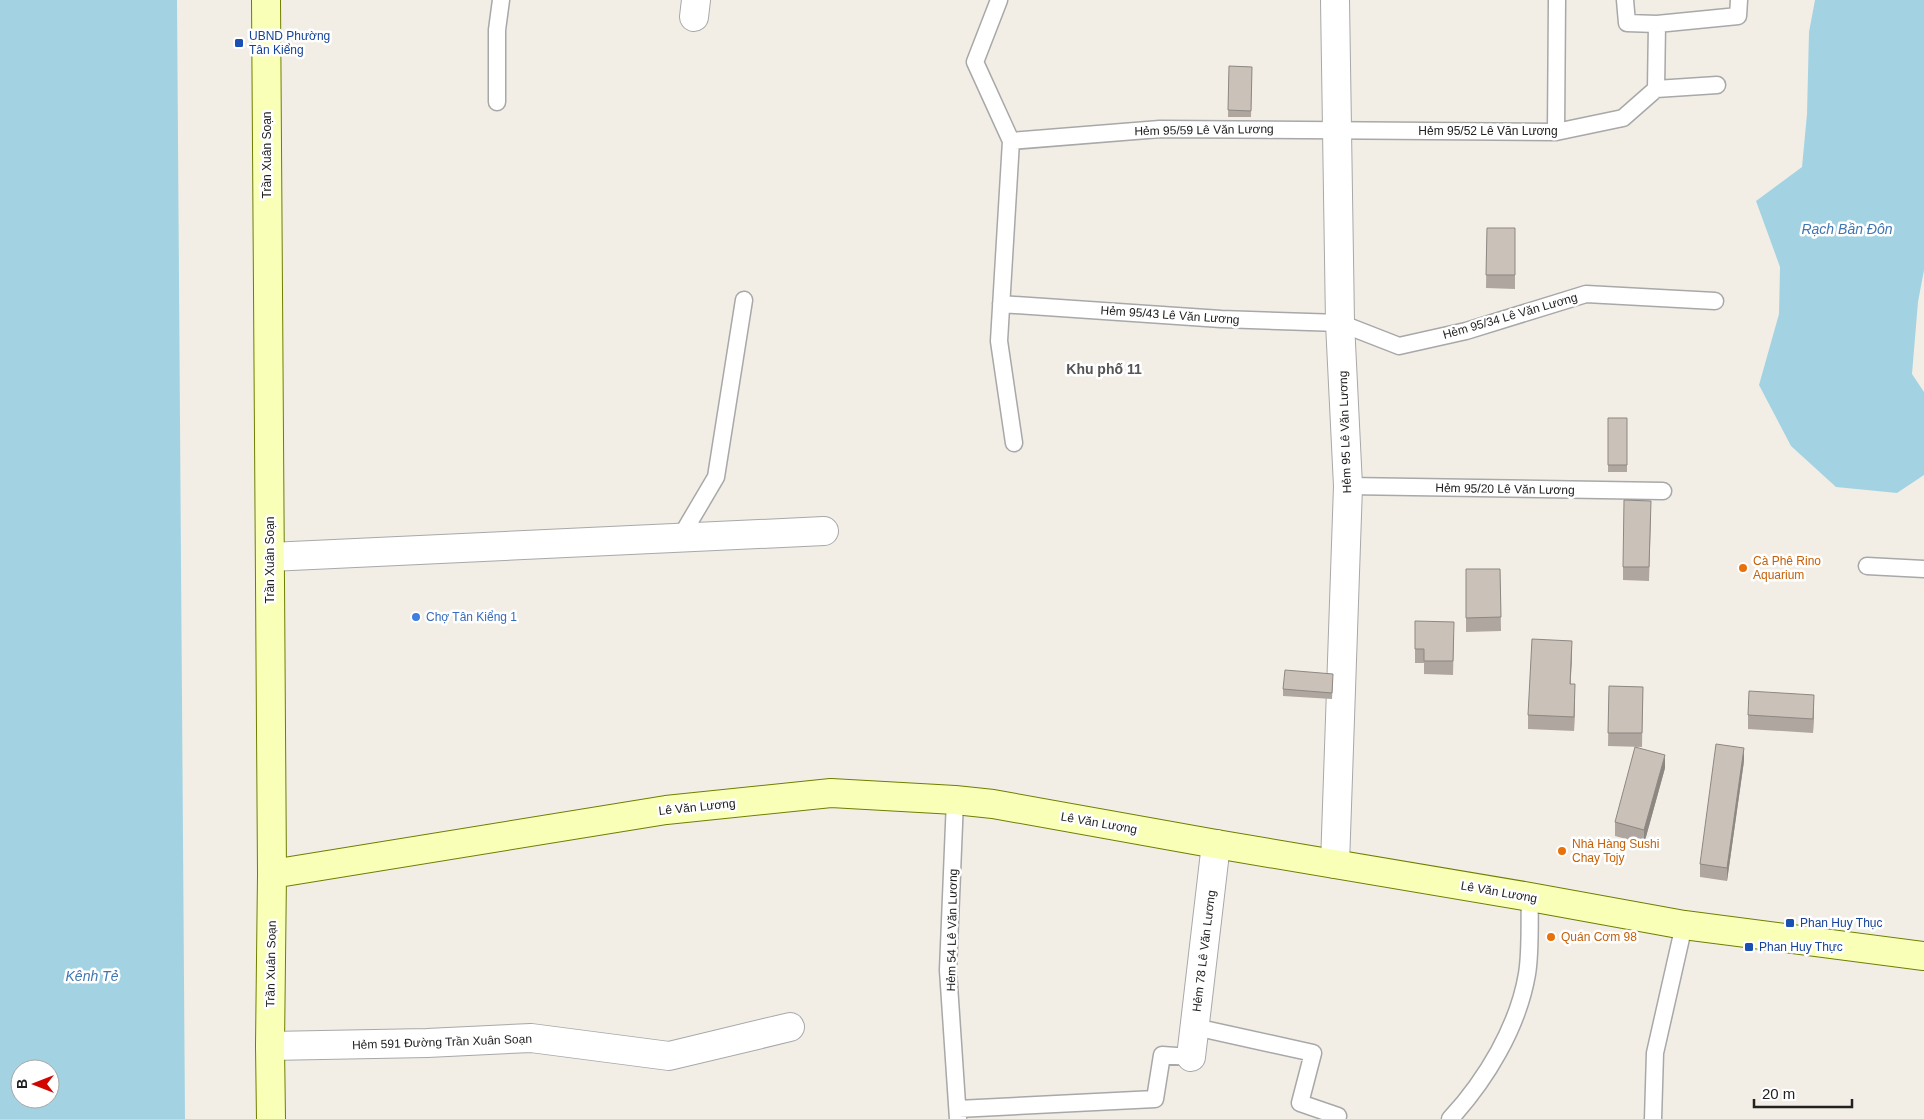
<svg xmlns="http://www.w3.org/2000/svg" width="1924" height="1119" font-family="Helvetica,sans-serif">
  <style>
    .water { fill: #a3d3e3; fill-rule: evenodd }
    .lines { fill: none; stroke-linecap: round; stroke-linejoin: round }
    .lane-casing { stroke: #a8a8a8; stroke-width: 19 }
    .street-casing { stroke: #a8a8a8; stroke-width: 30 }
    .secondary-casing { stroke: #6e7f00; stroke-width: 30 }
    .lane { stroke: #fff; stroke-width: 16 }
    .street { stroke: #fff; stroke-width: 28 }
    .secondary { stroke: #f9ffb7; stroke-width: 28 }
    .wall { fill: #aea69f }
    .shaded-wall { fill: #8d8782 }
    .building { fill: #cac1b9; stroke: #8d8782 }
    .transit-dot { fill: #1a4fb4; stroke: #fff; stroke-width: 2 }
    .food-dot { fill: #e8710a; stroke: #fff; stroke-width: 2 }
    .shop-dot { fill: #3f7fe0; stroke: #fff; stroke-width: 2 }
    .labels { text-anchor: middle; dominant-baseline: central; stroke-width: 5; stroke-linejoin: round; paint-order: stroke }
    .transit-label { font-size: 12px; fill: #164399; stroke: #fff; text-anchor: start }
    .street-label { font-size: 12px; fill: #212121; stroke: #fff }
    .food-label { font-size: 12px; fill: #c56008; stroke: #fff; text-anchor: start }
    .shop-label { font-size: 12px; fill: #366cbe; stroke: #fff; text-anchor: start }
    .water-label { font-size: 14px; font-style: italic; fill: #4076b2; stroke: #fff }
    .neighbourhood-label { font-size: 14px; font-weight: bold; fill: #545454; stroke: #fff }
  </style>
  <rect width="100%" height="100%" fill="#f2eee6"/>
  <path class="water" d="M0 0H177L185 1119H0ZM20 1069H50V1099H20Z
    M1815 0H1924V270L1918 302 1912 374 1924 392V475L1897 493 1836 487 1791 446 1759 385 1779 314 1780 267 1756 201 1802 167 1807 114 1809 32Z"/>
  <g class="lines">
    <g class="lane-casing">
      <path id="lane" d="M999 0 975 62 1011 141 999 341 1014 443
        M1625 0 1627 23 1657 24 1738 16 1739 0
        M1656 89 1657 24
        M497 102V30L501 0
        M1556 132 1557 0
        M1011 141 1160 129 1556 132 1623 118 1656 89 1717 85
        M1001 304 1221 319 1340 323 1399 346 1466 331 1586 294 1715 301
        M1348 486 1663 491
        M680 538 716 477 744 300
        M1867 566 1924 569
        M955 800 948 970 958 1119
        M1195 1027 1313 1053 1300 1103 1338 1116 1337 1119
        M958 1109 1155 1099 1162 1055 1191 1057
        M1450 1119C1486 1080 1518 1027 1527 974 1531 950 1529 921 1530 897
        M1653 1119 1655 1053 1684 925"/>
    </g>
    <g class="street-casing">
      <path id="street" d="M694 17 696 0
        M270 557 824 531
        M1335 864 1348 486 1340 323 1335 0
        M270 1046 427 1043 531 1038 669 1056 790 1027
        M1191 1057 1216 844"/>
    </g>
    <g class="secondary-casing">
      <path id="secondary" d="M266 0 272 874 270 1046 271 1119
        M272 874 666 810 831 793 955 800 993 804 1216 844 1530 897 1684 925 1924 956"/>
    </g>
    <use href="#lane" class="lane"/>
    <use href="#street" class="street"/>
    <use href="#secondary" class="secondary"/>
  </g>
  <path class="wall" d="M1229 66 1252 67 1251 117H1228Z
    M1487 228H1515V289L1486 288Z
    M1608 418H1627V472H1608Z
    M1651 514 1649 581 1623 580V567Z
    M1466 569H1500L1501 631 1466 632Z
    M1415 621 1454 636 1453 675 1424 674V663H1415Z
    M1572 654 1570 684 1575 698 1574 731 1528 729V715Z
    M1333 680 1332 699 1283 696V689Z
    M1609 686 1643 687 1642 747 1608 746Z
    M1814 708 1813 733 1748 729V715Z
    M1744 761 1727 881 1700 877V864Z
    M1665 768 1644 844 1615 836V822Z"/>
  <path class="shaded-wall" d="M1572 641V654L1570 698V684Z
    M1575 684V698L1574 731V717Z
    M1814 695V708L1813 733V719Z
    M1744 748V761L1727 881V868Z
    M1665 755V768L1644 844V830Z"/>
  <path class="building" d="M1229 66 1252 67 1251 111 1228 110Z
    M1487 228H1515V275H1486Z
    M1608 418H1627V465H1608Z
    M1624 500 1651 501 1649 567H1623Z
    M1466 569H1500L1501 617 1466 618Z
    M1415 621 1454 622 1453 661H1424V649H1415Z
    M1532 639 1572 641 1570 684H1575L1574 717 1528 715Z
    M1285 670 1333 674 1332 693 1283 689Z
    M1609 686 1643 687 1642 733H1608Z
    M1749 691 1814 695 1813 719 1748 715Z
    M1716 744 1744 748 1727 868 1700 864Z
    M1635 747 1665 755 1644 830 1615 822Z"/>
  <g class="transit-dot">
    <rect x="234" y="38" width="10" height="10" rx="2.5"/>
    <rect x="1785" y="918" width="10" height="10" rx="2.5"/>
    <rect x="1744" y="942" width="10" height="10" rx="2.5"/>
  </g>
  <g class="food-dot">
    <circle cx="1743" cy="568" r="5"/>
    <circle cx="1562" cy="851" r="5"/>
    <circle cx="1551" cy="937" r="5"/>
  </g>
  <circle class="shop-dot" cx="416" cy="617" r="5"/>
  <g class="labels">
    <g class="transit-label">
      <text x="249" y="36">UBND Phường<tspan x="249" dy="14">Tân Kiểng</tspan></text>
      <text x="1800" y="923">Phan Huy Thục</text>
      <text x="1759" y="947">Phan Huy Thực</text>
    </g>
    <g class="street-label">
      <text transform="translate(1204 130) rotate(-1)">Hẻm 95/59 Lê Văn Lương</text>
      <text x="1488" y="131">Hẻm 95/52 Lê Văn Lương</text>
      <text transform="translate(267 155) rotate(-90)">Trần Xuân Soạn</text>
      <text transform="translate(1170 315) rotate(4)">Hẻm 95/43 Lê Văn Lương</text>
      <text transform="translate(1510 316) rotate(-16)">Hẻm 95/34 Lê Văn Lương</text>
      <text transform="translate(1345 432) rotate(-92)">Hẻm 95 Lê Văn Lương</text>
      <text transform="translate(1505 489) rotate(1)">Hẻm 95/20 Lê Văn Lương</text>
      <text transform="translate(270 560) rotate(-90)">Trần Xuân Soạn</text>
      <text transform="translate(697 807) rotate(-6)">Lê Văn Lương</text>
      <text transform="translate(1099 823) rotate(10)">Lê Văn Lương</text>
      <text transform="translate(1499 892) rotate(10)">Lê Văn Lương</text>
      <text transform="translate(952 930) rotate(-89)">Hẻm 54 Lê Văn Lương</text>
      <text transform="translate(1204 951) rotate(-83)">Hẻm 78 Lê Văn Lương</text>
      <text transform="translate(271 964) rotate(-89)">Trần Xuân Soạn</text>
      <text transform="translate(442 1042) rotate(-2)">Hẻm 591 Đường Trần Xuân Soạn</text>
    </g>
    <g class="food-label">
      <text x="1753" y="561">Cà Phê Rino<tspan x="1753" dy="14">Aquarium</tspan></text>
      <text x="1572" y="844">Nhà Hàng Sushi<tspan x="1572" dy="14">Chay Tojy</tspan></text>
      <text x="1561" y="937">Quán Cơm 98</text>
    </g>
    <g class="shop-label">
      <text x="426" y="617">Chợ Tân Kiểng 1</text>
    </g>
    <g class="water-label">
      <text x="1847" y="229">Rạch Bần Đôn</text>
      <text x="92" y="976">Kênh Tẻ</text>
    </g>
    <g class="neighbourhood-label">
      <text x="1104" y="369">Khu phố 11</text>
    </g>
  </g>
  <g transform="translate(35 1084) rotate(270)"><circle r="24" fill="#ffffff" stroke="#a6a6a6"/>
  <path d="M0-4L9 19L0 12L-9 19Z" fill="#d10600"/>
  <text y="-8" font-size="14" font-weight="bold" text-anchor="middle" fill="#212121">B</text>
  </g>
  <path d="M1754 1099v8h98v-8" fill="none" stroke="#212121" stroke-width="2.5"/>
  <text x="1762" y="1099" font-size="15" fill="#212121" stroke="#ffffff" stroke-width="4" paint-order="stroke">20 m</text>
</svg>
